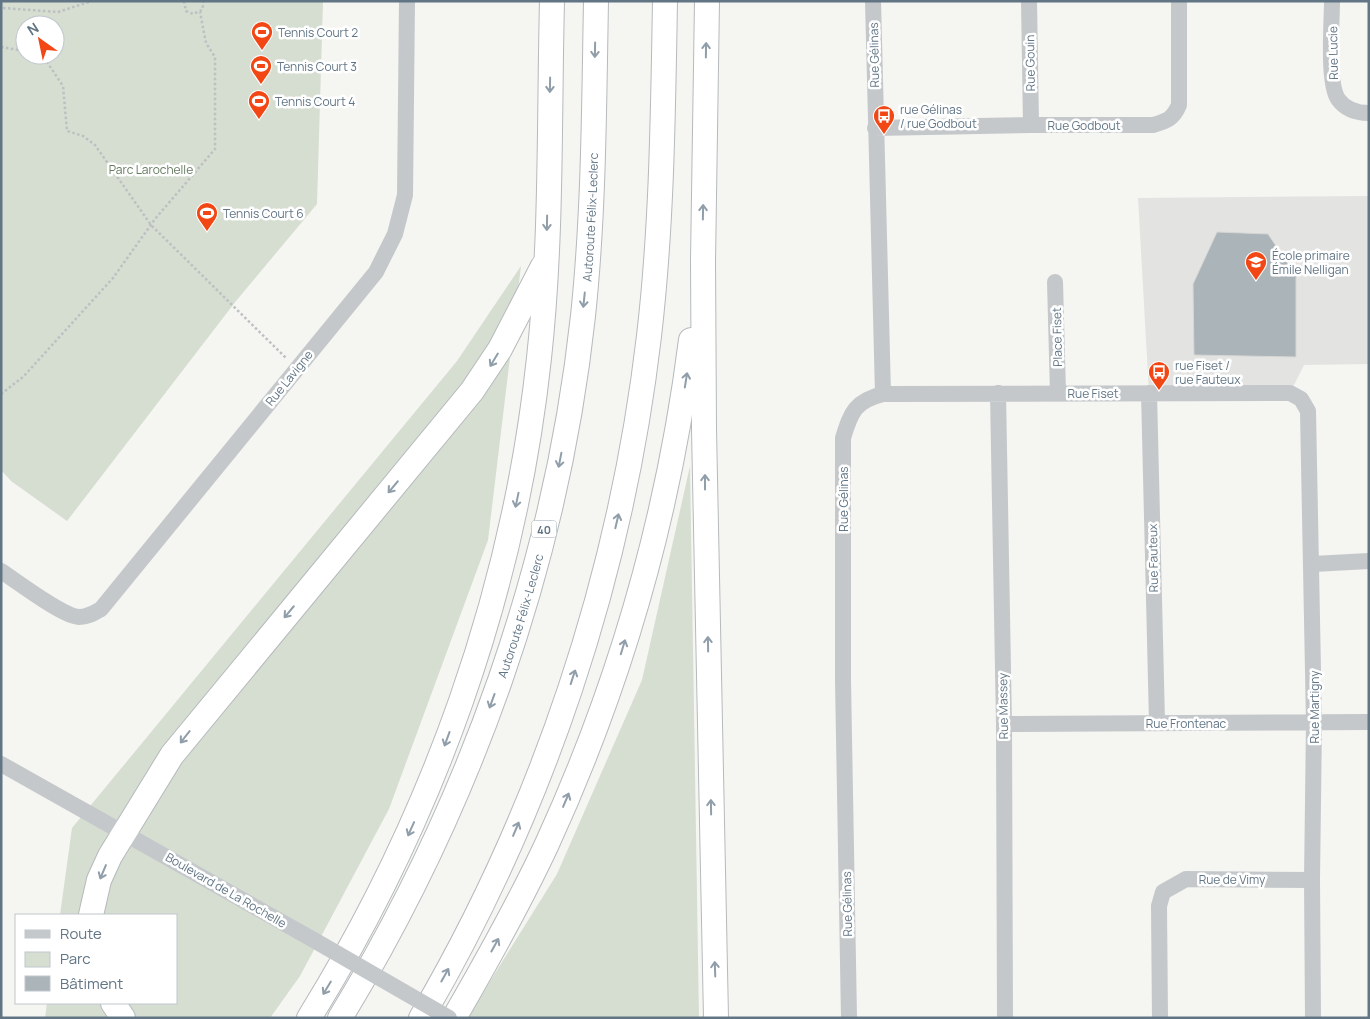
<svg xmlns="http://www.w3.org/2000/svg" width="1370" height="1019" font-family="Manrope,sans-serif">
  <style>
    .built { fill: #e3e4e2 }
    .green { fill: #d6ddd1; fill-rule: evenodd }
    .building { fill: #aab4b9; stroke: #d6d6d4 }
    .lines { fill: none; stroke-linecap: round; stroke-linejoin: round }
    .highway-casing { stroke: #b6babd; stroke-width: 26 }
    .path { stroke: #bdc0c2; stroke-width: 2.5; stroke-dasharray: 2.5 2.5; stroke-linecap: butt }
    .minor { stroke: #c4c8cb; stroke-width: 16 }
    .highway { stroke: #fff; stroke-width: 24 }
    .minor-bridge { stroke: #c4c8cb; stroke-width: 16 }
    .oneway { stroke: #909eaa }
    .labels { text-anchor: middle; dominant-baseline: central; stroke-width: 5; stroke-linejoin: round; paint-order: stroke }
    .shield { fill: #fff; stroke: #909eaa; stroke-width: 1 }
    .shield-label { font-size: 11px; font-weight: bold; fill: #617585 }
    .poi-label { font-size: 12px; fill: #617585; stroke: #fff; text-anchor: start }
    .street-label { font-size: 12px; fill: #617585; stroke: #fff }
    .park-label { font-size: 12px; fill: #667b61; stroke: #fff }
  </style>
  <rect width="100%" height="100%" fill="#f5f5f1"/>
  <path class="built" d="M1369 196V364L1304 365 1290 393H1149L1138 198Z"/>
  <path class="green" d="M1 1H323L317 204 236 301 67 521 11 481 1 470ZM25 25H55V55H25Z
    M521 266 488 540 389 809 300 976 270 1018H45L47 1003H176V915H60L72 828 457 361Z
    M690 466 699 1018H467L557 874 642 680Z"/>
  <path class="building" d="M1217 232 1268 234 1296 276V357L1194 355 1193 284Z"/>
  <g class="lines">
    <g class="highway-casing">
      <g id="highway">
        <path d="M707 1 703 261 704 429 716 1018"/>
        <path d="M91 915 99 880 110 856 172 755 472 391 500 349 543 266"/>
        <path d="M113 1003 123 1018"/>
        <path d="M309 1018C433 818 514 592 539 358 552 240 549 120 552 1"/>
        <path id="s1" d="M340 1018C470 805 556 564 583 316 594 212 594 106 596 1"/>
        <path d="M421 1018C543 810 621 575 649 336 662 225 663 113 665 1"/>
        <path d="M454 1018C487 961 519 904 547 844 620 685 669 514 691 340"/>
      </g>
    </g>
    <path class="path" d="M184 1 186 11 193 14 202 10 204 1
      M3 8 58 12 92 1
      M1 47 25 51
      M40 55 43 56 63 86 67 131 83 136 95 145 151 225 287 359
      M1 394 23 377 113 278 155 219 215 149V57L206 43 200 12"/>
    <path class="minor" d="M873 1 883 394
      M1029 1 1031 125
      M1332 1C1332 23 1327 82 1338 99 1345 109 1357 113 1369 113
      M875 128 1031 125H1153C1167 121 1173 119 1179 105V1
      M1055 282 1058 393
      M998 393 1004 724 1005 1018
      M1149 393 1157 722
      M1313 564 1369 561
      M1 571C18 582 62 616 79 617 88 617 94 613 101 609L376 272 395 234 405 195 407 1
      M1004 724 1369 722
      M1 764 312 939
      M849 1018 843 680V438C851 412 855 401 883 394L1290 393 1301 399 1308 411 1314 723 1312 880 1313 1018
      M1160 1018 1159 906 1163 892 1186 879 1312 880"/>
    <use href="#highway" class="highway"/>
    <path class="minor-bridge" d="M312 939 449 1018"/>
  </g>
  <defs><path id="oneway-shaft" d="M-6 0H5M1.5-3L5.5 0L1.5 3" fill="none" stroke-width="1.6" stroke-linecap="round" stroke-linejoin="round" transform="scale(1.25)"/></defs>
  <g class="oneway">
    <use href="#oneway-shaft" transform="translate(595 50) rotate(91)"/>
    <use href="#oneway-shaft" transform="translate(706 50) rotate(-89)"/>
    <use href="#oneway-shaft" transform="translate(550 85) rotate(91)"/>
    <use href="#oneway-shaft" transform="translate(703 212) rotate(-89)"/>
    <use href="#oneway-shaft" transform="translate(547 223) rotate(91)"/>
    <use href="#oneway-shaft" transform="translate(584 300) rotate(96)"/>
    <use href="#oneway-shaft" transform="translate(494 360) rotate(121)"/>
    <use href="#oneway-shaft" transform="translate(686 380) rotate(-81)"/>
    <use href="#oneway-shaft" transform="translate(560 460) rotate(101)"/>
    <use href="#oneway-shaft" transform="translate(705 482) rotate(-90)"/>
    <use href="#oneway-shaft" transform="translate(393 487) rotate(130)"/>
    <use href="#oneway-shaft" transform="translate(517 500) rotate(102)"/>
    <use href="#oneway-shaft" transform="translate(617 521) rotate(-77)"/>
    <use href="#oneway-shaft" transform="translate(289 612) rotate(130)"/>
    <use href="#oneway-shaft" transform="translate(708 644) rotate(-91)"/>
    <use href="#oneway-shaft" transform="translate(623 647) rotate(-73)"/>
    <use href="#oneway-shaft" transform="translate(573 677) rotate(-72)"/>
    <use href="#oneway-shaft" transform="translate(492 701) rotate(110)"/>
    <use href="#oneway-shaft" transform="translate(185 737) rotate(128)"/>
    <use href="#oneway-shaft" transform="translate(447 739) rotate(110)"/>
    <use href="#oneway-shaft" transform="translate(566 800) rotate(-67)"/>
    <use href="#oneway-shaft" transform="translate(711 807) rotate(-91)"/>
    <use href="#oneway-shaft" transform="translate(411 829) rotate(114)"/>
    <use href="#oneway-shaft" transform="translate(516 829) rotate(-67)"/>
    <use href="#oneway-shaft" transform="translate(103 872) rotate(113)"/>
    <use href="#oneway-shaft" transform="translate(495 945) rotate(-61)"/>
    <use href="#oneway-shaft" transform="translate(715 969) rotate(-92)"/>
    <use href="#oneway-shaft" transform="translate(445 975) rotate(-61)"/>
    <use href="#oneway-shaft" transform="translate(327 988) rotate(121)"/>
  </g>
  <defs>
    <g id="stadium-pin" transform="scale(1.125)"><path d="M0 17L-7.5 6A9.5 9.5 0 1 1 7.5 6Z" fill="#f24714" stroke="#fff"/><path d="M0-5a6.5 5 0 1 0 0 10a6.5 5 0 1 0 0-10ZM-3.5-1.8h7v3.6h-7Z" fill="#fff"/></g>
    <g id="bus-pin" transform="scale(1.125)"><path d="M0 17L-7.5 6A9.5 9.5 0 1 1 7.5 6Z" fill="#f24714" stroke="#fff"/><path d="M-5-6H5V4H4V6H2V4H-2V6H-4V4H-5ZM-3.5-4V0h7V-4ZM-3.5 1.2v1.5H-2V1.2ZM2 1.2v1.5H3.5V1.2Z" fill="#fff"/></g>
    <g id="school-pin" transform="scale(1.125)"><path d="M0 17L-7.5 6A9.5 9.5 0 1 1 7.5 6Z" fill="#f24714" stroke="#fff"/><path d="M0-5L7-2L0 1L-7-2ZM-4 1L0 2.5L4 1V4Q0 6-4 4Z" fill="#fff"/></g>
  </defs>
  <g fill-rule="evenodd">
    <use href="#stadium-pin" x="262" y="32"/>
    <use href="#stadium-pin" x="261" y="66"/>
    <use href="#stadium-pin" x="259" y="101"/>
    <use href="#bus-pin" x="884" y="116"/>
    <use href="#stadium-pin" x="207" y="213"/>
    <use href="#school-pin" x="1256" y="262"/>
    <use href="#bus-pin" x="1159" y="372"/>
  </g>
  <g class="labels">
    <rect class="shield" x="531.5" y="520.5" width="25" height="17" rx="4"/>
    <g class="shield-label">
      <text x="544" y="529">40</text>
    </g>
    <g class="poi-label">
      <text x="278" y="32">Tennis Court 2</text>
      <text x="277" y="66">Tennis Court 3</text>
      <text x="275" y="101">Tennis Court 4</text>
      <text x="900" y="109">rue Gélinas<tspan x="900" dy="14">/ rue Godbout</tspan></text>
      <text x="223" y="213">Tennis Court 6</text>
      <text x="1272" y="255">École primaire<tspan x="1272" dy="14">Émile Nelligan</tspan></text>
      <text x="1175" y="365">rue Fiset /<tspan x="1175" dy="14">rue Fauteux</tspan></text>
    </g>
    <g class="street-label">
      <text transform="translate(1333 53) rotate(-91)">Rue Lucie</text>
      <text transform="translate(874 55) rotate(-91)">Rue Gélinas</text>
      <text transform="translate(1030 63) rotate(-91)">Rue Gouin</text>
      <text x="1084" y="125">Rue Godbout</text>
      <text stroke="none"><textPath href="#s1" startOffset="848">Autoroute Félix-Leclerc</textPath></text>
      <text transform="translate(1057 337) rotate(-91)">Place Fiset</text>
      <text transform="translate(289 378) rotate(-51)">Rue Lavigne</text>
      <text x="1093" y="393">Rue Fiset</text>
      <text transform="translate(843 499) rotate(-90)">Rue Gélinas</text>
      <text transform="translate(1153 558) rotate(-91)">Rue Fauteux</text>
      <text stroke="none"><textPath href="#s1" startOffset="442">Autoroute Félix-Leclerc</textPath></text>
      <text transform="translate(1003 706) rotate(-91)">Rue Massey</text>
      <text transform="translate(1314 707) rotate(-90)">Rue Martigny</text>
      <text x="1186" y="723">Rue Frontenac</text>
      <text x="1232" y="879">Rue de Vimy</text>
      <text transform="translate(226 890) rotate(30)">Boulevard de La Rochelle</text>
      <text transform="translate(847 904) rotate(-91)">Rue Gélinas</text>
    </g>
    <g class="park-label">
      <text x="151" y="169">Parc Larochelle</text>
    </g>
  </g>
  <rect width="1370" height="1019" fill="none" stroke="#617585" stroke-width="5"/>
  <rect x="15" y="914" width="162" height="90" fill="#ffffff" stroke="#c0c8ce"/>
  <rect x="25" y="930" width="25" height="8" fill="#c4c8cb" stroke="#c0c8ce"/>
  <text x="60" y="939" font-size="15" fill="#617585">Route</text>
  <rect x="25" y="952" width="25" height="15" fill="#d6ddd1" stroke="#c0c8ce"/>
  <text x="60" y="964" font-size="15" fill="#617585">Parc</text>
  <rect x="25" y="976" width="25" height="15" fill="#aab4b9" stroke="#c0c8ce"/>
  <text x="60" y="989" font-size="15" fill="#617585">Bâtiment</text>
  <g transform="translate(40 40) rotate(327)"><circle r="24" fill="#ffffff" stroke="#c0c8ce"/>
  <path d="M0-4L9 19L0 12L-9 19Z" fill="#f24714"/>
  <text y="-8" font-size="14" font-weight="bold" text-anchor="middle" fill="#617585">N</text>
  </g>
</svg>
